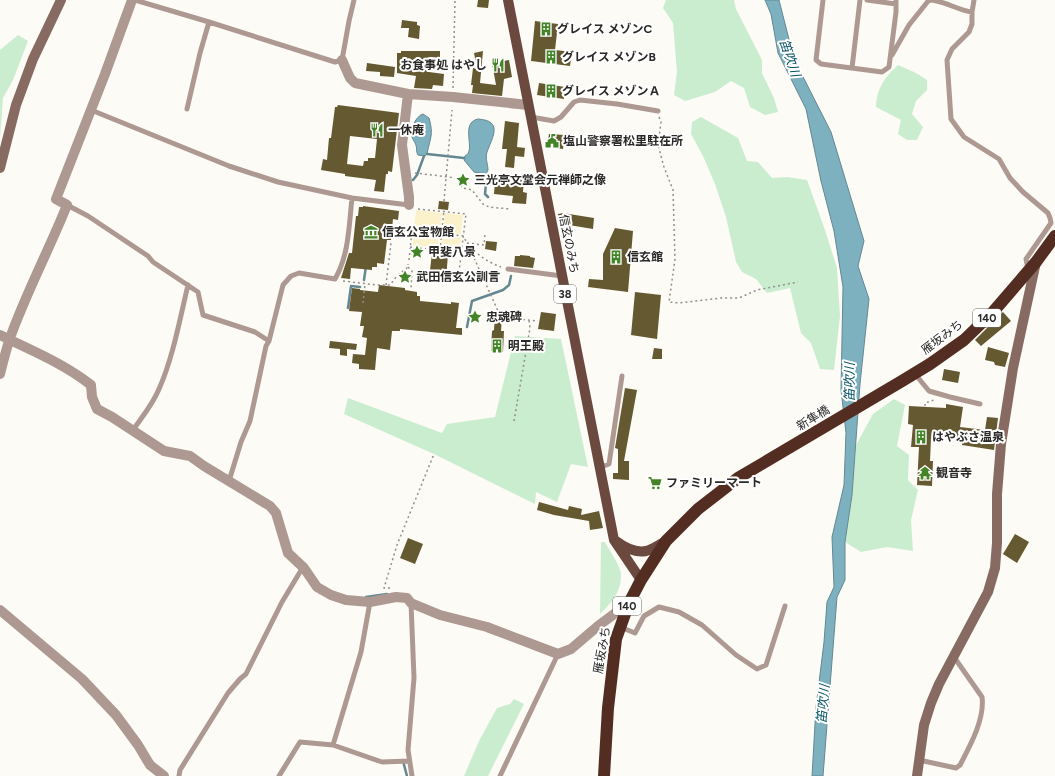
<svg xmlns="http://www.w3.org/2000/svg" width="1055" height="776" font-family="Figtree,'Noto Sans JP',sans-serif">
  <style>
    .green { fill: #caedd0 }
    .sand { fill: #fbf2cc }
    .water { fill: #7db1c0; stroke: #648892 }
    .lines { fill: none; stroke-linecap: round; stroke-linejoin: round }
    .stream { stroke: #648892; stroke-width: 2.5 }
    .building { fill: #655932; fill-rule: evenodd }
    .path { stroke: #918f8b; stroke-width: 1.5; stroke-dasharray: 2 3; stroke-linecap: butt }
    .lane { stroke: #ad9992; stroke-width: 5 }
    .street { stroke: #ad9992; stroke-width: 10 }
    .secondary { stroke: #876a61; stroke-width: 10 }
    .primary { stroke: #6b493f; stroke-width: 10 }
    .highway { stroke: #532d22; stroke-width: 12 }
    .labels { text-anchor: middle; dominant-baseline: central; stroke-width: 4; stroke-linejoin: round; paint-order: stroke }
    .shield { fill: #fff; stroke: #6a6968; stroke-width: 1 }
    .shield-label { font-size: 11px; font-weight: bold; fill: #2a2927 }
    .poi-label { font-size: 12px; font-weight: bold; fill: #2a2927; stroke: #fff; text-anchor: start }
    .street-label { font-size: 12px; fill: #2a2927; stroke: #fff }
    .water-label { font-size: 13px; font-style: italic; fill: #075464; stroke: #fff }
  </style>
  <rect width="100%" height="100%" fill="#fdfbf5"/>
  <path class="green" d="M666 0H734L736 9 762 60V73L774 98 778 112 765 115 750 107 744 88 731 81 715 92 685 101 674 95 677 72 673 23 663 8Z
    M18 35 28 41 13 80 3 98 0 138V50Z
    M898 65 916 73 927 80V90L916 101 912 114 923 127 917 140H907L898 134 901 120 876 107C876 89 885 77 898 65Z
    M701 117 738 138 747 161 758 162 772 178 787 177 807 180 825 230 837 268 840 316 834 370 820 369 811 343 801 333 790 288 767 293 756 279 742 272 736 262 726 217 715 184 703 156 691 134 692 122Z
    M515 336 561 339 588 467 571 464 557 502 536 492 535 504 436 455 344 414 348 398 442 433 447 424 495 417Z
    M894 399 905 405 897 446 909 455 908 480 918 490 911 520 913 551 887 547 861 552 845 542 852 495 856 445 873 414Z
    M601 542H605C609 550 620 565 621 574 622 591 611 603 600 614Z
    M514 699 524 704 488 776H464L479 741 497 708 510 704Z"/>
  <path class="sand" d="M416 210 442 213 440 232 414 229Z
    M445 213 463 215 461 234 443 232Z
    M414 232 439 235 438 248 413 245Z
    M443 236 461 238 459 250 442 249Z"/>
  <path class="water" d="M765 0H779L794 59 831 132 864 241 858 266 869 299 860 384 852 495 845 542V580L837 597 823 776H812L816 707 824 642 827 602 834 587 832 537 844 485 846 433 841 390 843 287 834 231 821 181 806 109 778 53 771 14Z
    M423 114 429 118C434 135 430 138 427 154L425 156 418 155C416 152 417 149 416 145 415 142 412 139 412 136 410 129 416 116 423 114Z
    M478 119C503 121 493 136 487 152 485 159 488 164 488 170L486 174 474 172 464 160 465 156C477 151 459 123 478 119Z"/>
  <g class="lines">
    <path class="stream" d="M427 154 464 158
      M487 174 485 194 488 197
      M413 180 417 175 424 156
      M364 280 366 266
      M348 308 351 286 360 287
      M467 327 472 301 503 290 509 285 511 276
      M366 597 387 594
      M403 761 407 776"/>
  </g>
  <path class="building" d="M478 0H489L488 8 477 7Z
    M402 20 417 22V25L420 26 419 39 408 37 409 28H401Z
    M535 21 558 24 555 50 572 52 570 66 531 61Z
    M401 51H440V58L431 57 429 72 444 74 443 86 433 85 432 89 414 88 416 76 397 73V53H401Z
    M483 51 480 83 496 85 492 63 509 60 512 77 504 79 502 96 472 93 473 85H471L473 68 477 69 474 53Z
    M367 63 395 67 394 77 380 76V72L366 71Z
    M539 83 565 87 564 99 537 95Z
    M338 105 399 113 392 172 388 171V174H386L384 192 374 191 376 180 345 176V174L321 170 323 159 327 160 329 138H331L335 107H337ZM350 136 377 139 375 158H368V161H364L363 166 347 164Z
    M505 121 519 123 517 147 525 148 524 157 515 156 514 168 505 167 507 149H502Z
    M549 134 565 135 563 149 547 147Z
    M515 176 524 177 523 192 527 193 526 204 512 203 513 196 494 194 495 181 514 183Z
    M439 201 449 202 448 210 438 209Z
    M363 206 399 211 398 220 393 219 391 240H387L384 264 377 263V267H372V270L351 268 350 279 341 278 349 253H352L356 216H358L359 207H363Z
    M563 213 594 218 593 229 569 225 560 227 558 214Z
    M615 228 633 231 628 292 588 287 589 279 603 280V254Z
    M486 241 497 242 496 251 485 249Z
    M432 253 448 254 446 280 429 279Z
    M520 255 530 256V257L535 258 533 268 514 266 515 256H520Z
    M379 285 405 288V290L417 292V296H420V301L451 304V302L459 303 456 328H462V335L400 329V331H392L390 350 377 348 375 370 359 369V364L352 363 353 354 365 355 367 338 362 337 364 326H360L362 312 349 311 352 288 360 289V290L378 292Z
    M635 292 661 295 657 339 631 335Z
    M541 312 556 314 554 331 538 329Z
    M1003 312 1011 321 981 346 975 340Z
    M495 316 502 317 501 331H504L503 352 491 351 492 331 494 330Z
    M330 341 357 344 356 350 347 349V356L340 355V349L329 348Z
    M988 347 1009 353 1005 367 995 365 994 362 985 360Z
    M654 348 662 349V359H652Z
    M944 369 960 372 958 383 942 380Z
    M625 388 637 390 624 461H629V480L613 479V473H618V449L615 448Z
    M946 404 963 407 960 427 985 430 987 417 998 418 994 450 962 445V440L931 438 930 461H933L932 486 917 485 919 447H911L913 425 908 424 909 406 946 408Z
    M539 502 568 510 569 506 582 509 581 515 599 511 603 528 590 530 589 521 554 515 537 510Z
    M1015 534 1029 542 1017 563 1003 554Z
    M408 538 423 544 415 564 400 558Z"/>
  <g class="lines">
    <path class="path" d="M453 88 455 0
      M659 117 661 122 658 145 664 167 673 190 675 259 669 302 679 303 721 298H739L757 290 798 282
      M415 173 457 178 463 188 472 190 483 204 489 207 510 209
      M444 201 452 110
      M418 209 466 214 458 280
      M398 231 412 232
      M467 243 484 245 485 235
      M410 247 426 249
      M470 249 498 311V320
      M440 250 444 210
      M409 260 412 230 463 236C471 251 485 261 501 267
      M408 267 412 271 411 288
      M343 281 377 285H390L397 276 408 267V264
      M386 285 391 243
      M363 303 365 285
      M475 314V312
      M498 317 538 321
      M925 406V403L934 400
      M514 421 530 328 529 320
      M390 588H384L397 545 434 454"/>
    <path class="lane" d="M135 0 209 22 335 62 342 60 349 21 354 0
      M823 0 816 60 821 64 882 72 889 67 896 12V0
      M867 0 896 4
      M972 12V24L969 32 952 49 947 60 951 119 964 137 999 159 1010 178 1023 192 1048 213 1050 218 1051 223 1026 259 1028 269
      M892 55 909 25 929 0C943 0 957 10 972 12L974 0
      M852 68 860 0
      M187 109 200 53 209 22
      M91 110 229 166 278 182 352 198 409 205
      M531 117 554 121 561 117 574 102 580 100 617 104 658 111
      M67 205 88 216 148 256 153 262 198 292 203 315 255 332 269 341
      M508 269 562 276
      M915 374 929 391 950 397 980 404
      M133 430C142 417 153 404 159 389 173 358 180 318 188 285
      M601 467 609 464 622 376
      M229 481 241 442 250 421 266 346 269 341 283 285 291 276 299 273 335 279C349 255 349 225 352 198
      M411 603 414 678 408 750 412 776
      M620 627 635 633 644 616 659 607 679 612 702 625 736 655 757 669 766 665 785 606
      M333 745 361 652 370 602
      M919 760 956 768 960 765C970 746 985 719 982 697L954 657
      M179 776 180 770 228 693 240 679 246 674 282 602 303 567
      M279 776 300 742 333 745 382 762 409 761
      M500 776 558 654"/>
    <path class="street" d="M342 60 350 78 355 83 408 94 453 97 528 105
      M408 94 402 145 409 197V205
      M0 335C32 351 63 363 91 385L92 397 97 409 112 417 164 451 190 456 204 466 270 506 276 513 288 553 304 568 317 587 331 595 346 600 370 602 396 597 407 598 411 603 440 615 487 627 558 654 571 649 598 626 629 603
      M0 374C3 362 6 350 10 338 26 293 49 250 67 205L56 199 105 74 132 0
      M0 610 82 679 116 715 138 745 150 765 164 776"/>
    <path class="secondary" d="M0 168 16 105 33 59 61 0
      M917 776 924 725 931 703 939 684 988 592 995 568 997 543V494L1001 444 1013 368 1036 262"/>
    <path class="primary" d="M508 0 614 540 641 580
      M616 541C624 547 636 553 646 551 652 550 660 544 666 541"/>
    <path class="highway" d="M604 776 608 708 616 639 629 603 641 580 666 541 698 509 738 478 902 381 930 364 964 340 993 312 1036 262 1055 236"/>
  </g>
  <defs>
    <g id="building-bare" transform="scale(1.08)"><path d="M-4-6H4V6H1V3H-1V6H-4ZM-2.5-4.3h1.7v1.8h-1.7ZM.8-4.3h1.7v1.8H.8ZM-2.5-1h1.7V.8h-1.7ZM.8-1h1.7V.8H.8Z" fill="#428426" stroke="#fff" stroke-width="2.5" paint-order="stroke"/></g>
    <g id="restaurant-bare" transform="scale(1.08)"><path d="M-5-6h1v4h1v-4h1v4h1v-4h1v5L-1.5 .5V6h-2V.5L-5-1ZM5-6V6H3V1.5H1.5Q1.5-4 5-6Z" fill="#428426" stroke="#fff" stroke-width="2.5" paint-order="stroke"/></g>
    <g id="civic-bare" transform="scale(1.08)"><path d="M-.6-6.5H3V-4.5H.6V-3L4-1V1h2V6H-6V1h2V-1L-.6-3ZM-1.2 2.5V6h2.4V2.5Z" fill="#428426" stroke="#fff" stroke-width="2.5" paint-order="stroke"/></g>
    <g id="sight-bare" transform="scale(1.08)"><path d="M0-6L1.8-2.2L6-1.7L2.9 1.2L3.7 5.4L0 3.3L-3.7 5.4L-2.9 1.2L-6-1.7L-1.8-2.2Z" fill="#428426" stroke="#fff" stroke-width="2.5" paint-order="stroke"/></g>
    <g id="museum-bare" transform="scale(1.08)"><path d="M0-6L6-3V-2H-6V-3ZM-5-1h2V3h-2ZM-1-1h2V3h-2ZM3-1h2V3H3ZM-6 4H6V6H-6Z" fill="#428426" stroke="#fff" stroke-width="2.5" paint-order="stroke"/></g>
    <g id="temple-bare" transform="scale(1.08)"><path d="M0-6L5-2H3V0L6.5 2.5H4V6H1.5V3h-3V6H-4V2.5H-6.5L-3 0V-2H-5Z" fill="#428426" stroke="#fff" stroke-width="2.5" paint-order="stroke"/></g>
    <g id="supermarket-bare" transform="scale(1.08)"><path d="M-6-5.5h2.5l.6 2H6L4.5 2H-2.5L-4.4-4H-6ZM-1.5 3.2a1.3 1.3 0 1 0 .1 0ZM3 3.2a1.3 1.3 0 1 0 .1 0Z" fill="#428426" stroke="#fff" stroke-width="2.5" paint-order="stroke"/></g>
  </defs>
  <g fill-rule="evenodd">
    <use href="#building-bare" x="546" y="29"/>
    <use href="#building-bare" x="551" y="57"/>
    <use href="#restaurant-bare" x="498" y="65"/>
    <use href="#building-bare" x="551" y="91"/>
    <use href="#restaurant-bare" x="377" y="130"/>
    <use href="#civic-bare" x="552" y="141"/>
    <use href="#sight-bare" x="463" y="180"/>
    <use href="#museum-bare" x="371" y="232"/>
    <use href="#sight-bare" x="417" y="252"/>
    <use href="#building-bare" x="616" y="257"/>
    <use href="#sight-bare" x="405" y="277"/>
    <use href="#sight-bare" x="475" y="317"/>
    <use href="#building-bare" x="497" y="346"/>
    <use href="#building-bare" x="921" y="437"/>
    <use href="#temple-bare" x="925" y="473"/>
    <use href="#supermarket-bare" x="655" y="483"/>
  </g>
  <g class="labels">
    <g class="shield">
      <rect x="554" y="285" width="22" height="18" rx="3"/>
      <rect x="973" y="309" width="28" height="18" rx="3"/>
      <rect x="613" y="597" width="28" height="18" rx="3"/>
    </g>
    <g class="shield-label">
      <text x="565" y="294">38</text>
      <text x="987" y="318">140</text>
      <text x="627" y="606">140</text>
    </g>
    <g class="poi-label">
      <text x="557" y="29">グレイス メゾンC</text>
      <text x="562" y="57">グレイス メゾンB</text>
      <text x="487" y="65" text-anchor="end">お食事処 はやし</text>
      <text x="562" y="91">グレイス メゾンＡ</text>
      <text x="388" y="130">一休庵</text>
      <text x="563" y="141">塩山警察署松里駐在所</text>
      <text x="474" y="180">三光亭文堂会元禅師之像</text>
      <text x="382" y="232">信玄公宝物館</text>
      <text x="428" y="252">甲斐八景</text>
      <text x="627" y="257">信玄館</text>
      <text x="416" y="277">武田信玄公訓言</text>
      <text x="486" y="317">忠魂碑</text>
      <text x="508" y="346">明王殿</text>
      <text x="932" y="437">はやぶさ温泉</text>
      <text x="936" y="473">観音寺</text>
      <text x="666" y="483">ファミリーマート</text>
    </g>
    <g class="street-label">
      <text transform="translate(569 244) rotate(79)">信玄のみち</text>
      <text transform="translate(942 337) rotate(-37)">雁坂みち</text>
      <text transform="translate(813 418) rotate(-31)">新隼橋</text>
      <text transform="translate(602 650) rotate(-80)">雁坂みち</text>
    </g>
    <g class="water-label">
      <text transform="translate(790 58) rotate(71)">笛吹川</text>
      <text transform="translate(849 382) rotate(-90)">笛吹川</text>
      <text transform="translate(823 704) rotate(-85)">笛吹川</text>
    </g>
  </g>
</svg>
